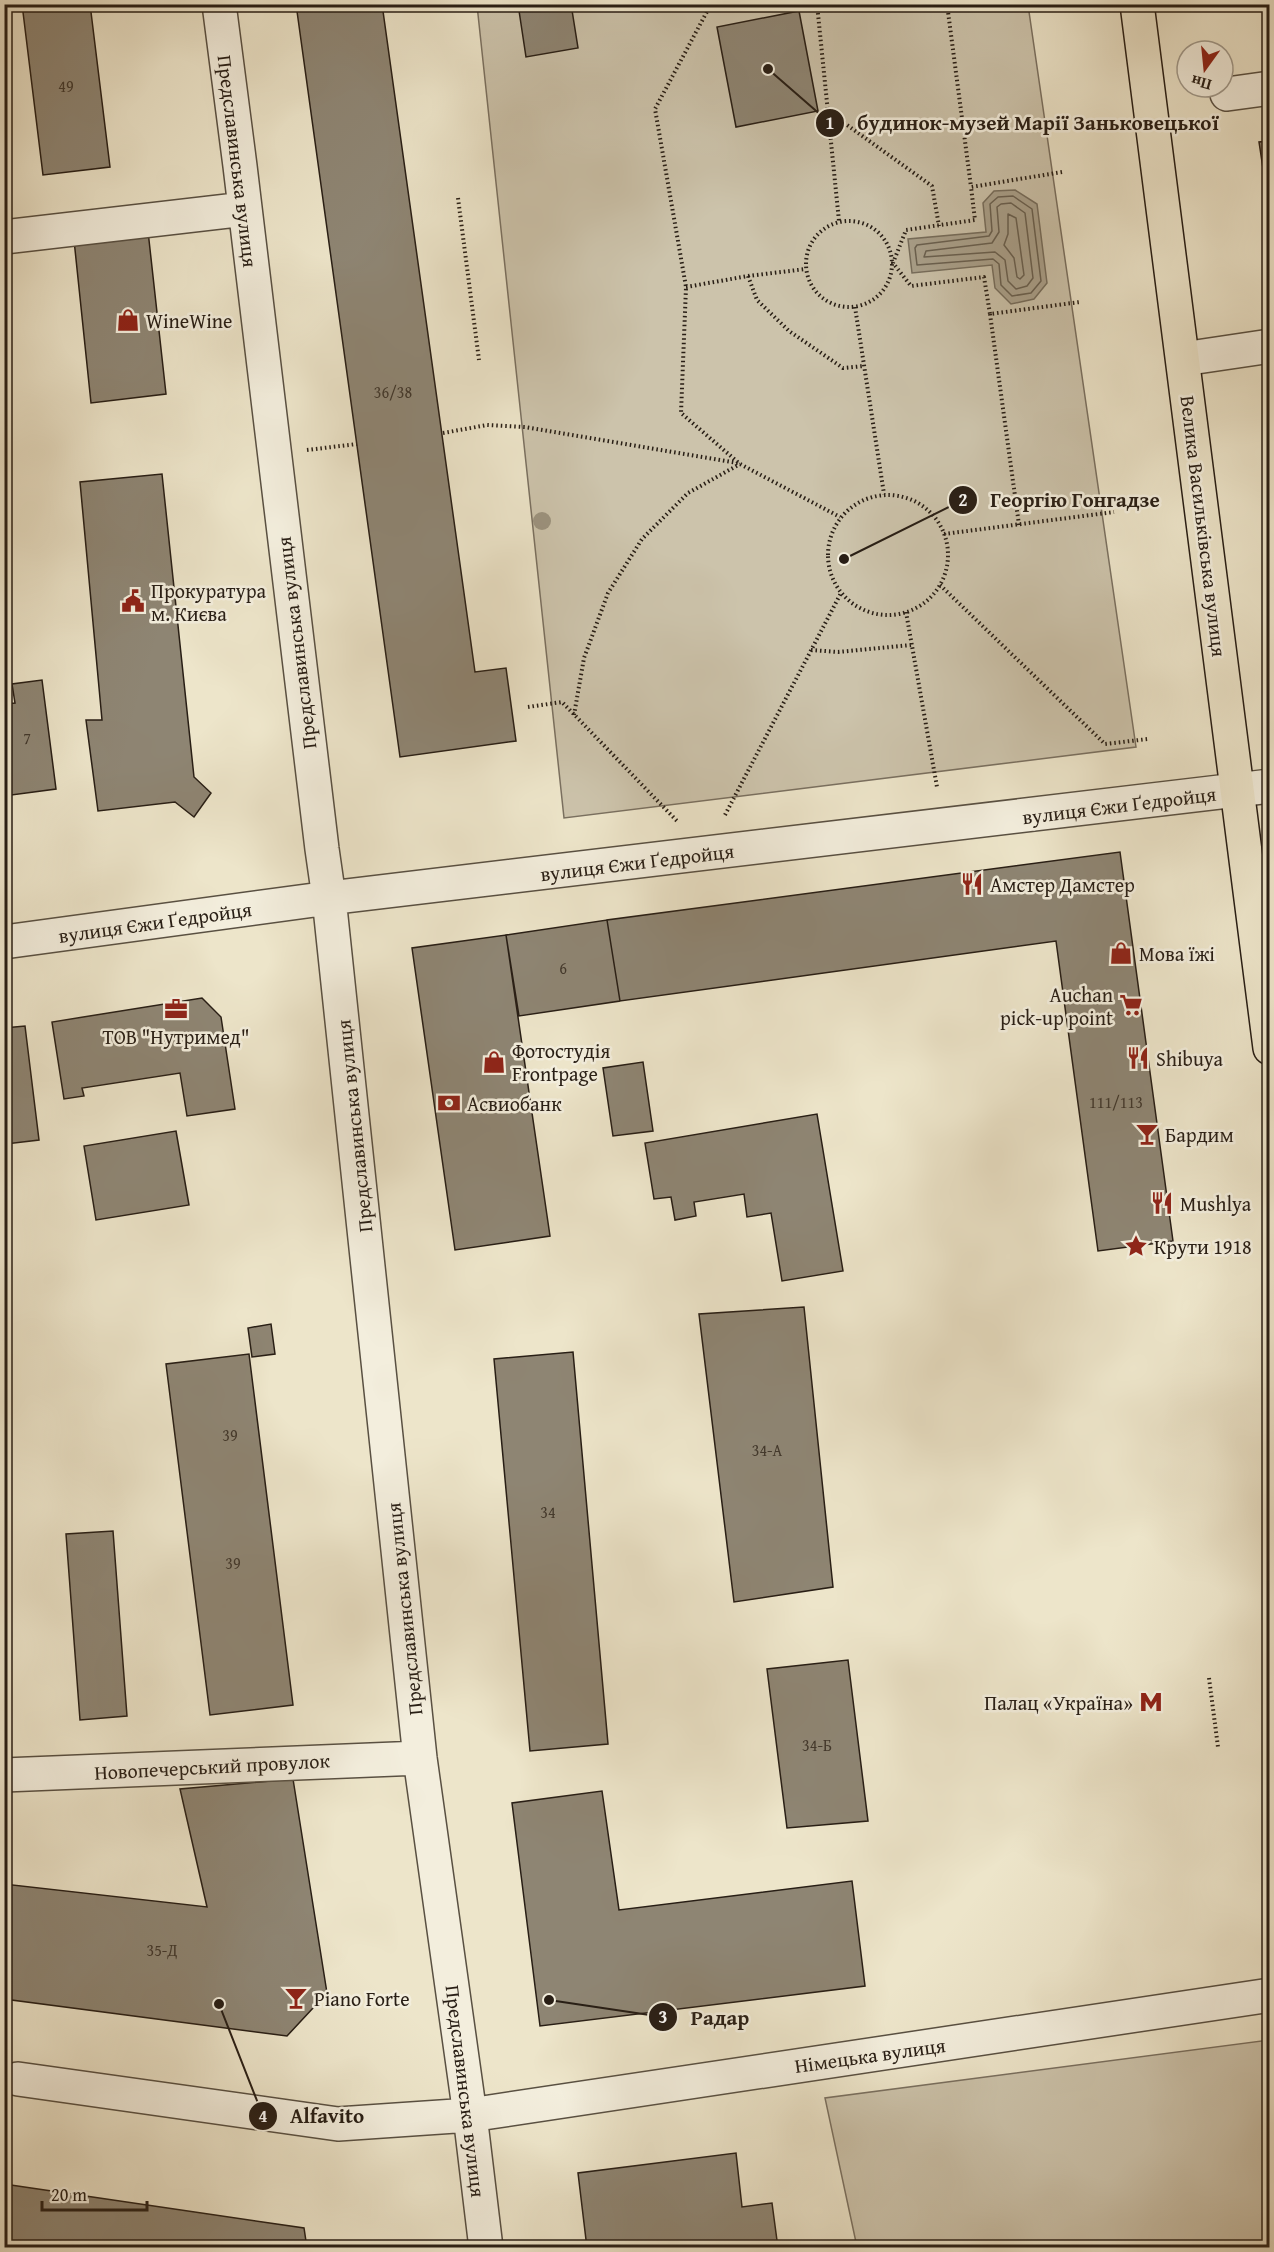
<svg xmlns="http://www.w3.org/2000/svg" width="1274" height="2252" font-family="'Gentium Book Plus',serif">
  <style>
    .green { fill: #ccc3ab; stroke: #7a7060; stroke-width: 1.5 }
    .water { fill: #aaa18c; stroke: #766d5c; stroke-width: 1.5 }
    .lines { fill: none; stroke-linecap: round; stroke-linejoin: round }
    .shore { stroke: #696050; stroke-width: 1.5 }
    .building { fill: #8e8573; stroke: #281e15; stroke-width: 1.5 }
    .minor-casing { stroke: #595042; stroke-width: 36 }
    .major-casing { stroke: #281e15; stroke-width: 36 }
    .path { stroke: #281e15; stroke-width: 4; stroke-dasharray: 1.5 3; stroke-linecap: butt }
    .minor { stroke: #f3eedd; stroke-width: 33 }
    .major { stroke: #ede5ca; stroke-width: 33 }
    .tree { fill: #9c937f }
    .labels { text-anchor: middle; dominant-baseline: central; stroke-width: 5; stroke-linejoin: round; paint-order: stroke }
    .number-label { font-size: 16px; fill: #42382c }
    .street-label { font-size: 20px; fill: #281e15; stroke: #f3eedd }
    .poi-label { font-size: 20px; fill: #281e15; stroke: #f3eedd; text-anchor: start }
    .leader { fill: none; stroke: #281e15; stroke-width: 2 }
    .callout-dot { fill: #281e15; stroke: #f3eedd; stroke-width: 2 }
    .mark-label { font-size: 18px; text-anchor: middle; font-weight: bold; fill: #fff }
    .callout-label { font-size: 21px; text-anchor: middle; font-weight: bold; fill: #281e15; stroke: #f3eedd; stroke-width: 5; stroke-linejoin: round; paint-order: stroke }
  </style>
  <rect width="100%" height="100%" fill="#ede5ca"/>
  <filter id="stains"><feTurbulence type="fractalNoise" baseFrequency=".00333" numOctaves="4"/><feColorMatrix values="0 0 0 0 .2 0 0 0 0 .09 0 0 0 0 .02 0 0 0 .5 -.17"/></filter>
  <radialGradient id="worn" r=".72"><stop offset=".6" stop-color="#630" stop-opacity="0"/><stop offset="1" stop-color="#630" stop-opacity=".3"/></radialGradient>
  <path class="green" d="M477 5H1028L1136 747 564 818Z
    M1269 2040V2247H857L825 2098Z"/>
  <path class="water" d="M1015 190 1037 204 1047 283 1034 299 1011 304 995 288 992 265 912 273 908 239 986 232 983 203 994 191Z"/>
  <g class="lines">
    <path class="shore" d="M1013 196 1032 209 1041 281 1031 293 1012 296 1001 285 999 264 993 259 917 265 915 248 917 245 989 236 992 231 990 204 998 197Z
      M1011 203 1025 213 1033 278 1027 286 1016 289 1008 281 1005 260 995 252 924 257 926 251 992 243 999 232 997 207 1001 204Z
      M1008 214 1016 218 1024 275 1020 279 1017 277 1014 258 1004 245 1008 234Z"/>
  </g>
  <path class="building" d="M22 4H90L110 167 43 175Z
    M296 4H382L475 672 506 668 516 741 400 757Z
    M518 4H571L578 48 526 57Z
    M799 11 818 111 736 127 717 27Z
    M1270 141V215L1259 142Z
    M148 231 166 394 91 403 74 240Z
    M162 474 194 777 211 793 194 817 175 802 98 811 86 720H102L80 482Z
    M42 680 56 789 4 796V704L15 703 12 684Z
    M1120 852 1173 1241 1098 1251 1056 941 620 1001 607 920Z
    M607 920 620 1001 519 1016 506 935Z
    M506 935 550 1236 455 1250 412 948Z
    M202 998 221 1017 235 1109 187 1116 180 1073 82 1088 84 1096 64 1099 52 1022Z
    M25 1026 39 1140 6 1144 4 1028Z
    M643 1062 653 1131 613 1136 603 1068Z
    M817 1114 843 1271 782 1281 771 1213 747 1217 744 1194 694 1202 696 1216 675 1220 671 1197 654 1199 645 1143Z
    M176 1131 189 1205 96 1220 84 1146Z
    M804 1307 833 1587 734 1602 699 1314Z
    M271 1324 275 1354 252 1357 248 1328Z
    M573 1352 608 1744 530 1751 494 1359Z
    M249 1354 293 1705 210 1715 166 1364Z
    M113 1531 127 1716 80 1720 66 1534Z
    M848 1660 868 1821 787 1828 767 1669Z
    M293 1779 327 1993 287 2036 4 1999V1884L207 1907 180 1789Z
    M602 1791 619 1910 852 1881 865 1986 540 2026 512 1803Z
    M736 2153 742 2207 772 2203 778 2248H587L578 2173Z
    M4 2184 304 2228 307 2248H4Z"/>
  <g class="lines">
    <g class="minor-casing">
      <path id="minor" d="M219 4 240 166 322 849 329 898 420 1758 470 2115 486 2248
        M1227 94 1270 88
        M4 237 245 209
        M1183 359 1270 346
        M4 942 329 898 1270 786
        M4 1775 420 1758
        M18 2079 338 2124 470 2115 1270 1995"/>
    </g>
    <g class="major-casing">
      <path id="major" d="M1137 4 1270 1048"/>
    </g>
    <path class="path" d="M711 4 655 109 686 287 681 413 740 464 840 517
      M817 4 839 221
      M947 4 971 187
      M818 8 845 4
      M829 112 932 186 939 226
      M1062 172 971 187 975 220 906 230 893 263 911 286 984 277 990 314 1080 302
      M458 198 479 360
      M806 264a43 43 0 1 1 86 0a43 43 0 1 1-86 0Z
      M748 276 757 300 789 331 843 368 864 366
      M686 287 748 276 806 269
      M855 307 884 494
      M990 314 1019 525
      M443 433 487 425 525 427 738 463
      M307 450 357 444
      M828 555a60 60 0 1 1 120 0a60 60 0 1 1-120 0Z
      M944 534 1114 512
      M940 585 1105 744 1148 739
      M906 612 937 787
      M811 650 838 652 911 645
      M528 707 562 702 677 821
      M574 715 584 658 608 593 642 539 688 493 740 464
      M725 815 841 593
      M1209 1678 1218 1747"/>
    <use href="#minor" class="minor"/>
    <use href="#major" class="major"/>
  </g>
  <circle class="tree" cx="542" cy="521" r="9"/>
  <defs>
    <g id="shop-bare" transform="scale(1.8)"><path d="M-5-2.5h2.3a2.7 3.5 0 0 1 5.4 0H5L5.5 6h-11ZM-1.5-2.5h3a1.5 2.3 0 0 0-3 0Z" fill="#8f2418" stroke="#f3eedd" stroke-width="2.5" paint-order="stroke"/></g>
    <g id="civic-bare" transform="scale(1.8)"><path d="M-.6-6.5H3V-4.5H.6V-3L4-1V1h2V6H-6V1h2V-1L-.6-3ZM-1.2 2.5V6h2.4V2.5Z" fill="#8f2418" stroke="#f3eedd" stroke-width="2.5" paint-order="stroke"/></g>
    <g id="restaurant-bare" transform="scale(1.8)"><path d="M-5-6h1v4h1v-4h1v4h1v-4h1v5L-1.5 .5V6h-2V.5L-5-1ZM5-6V6H3V1.5H1.5Q1.5-4 5-6Z" fill="#8f2418" stroke="#f3eedd" stroke-width="2.5" paint-order="stroke"/></g>
    <g id="supermarket-bare" transform="scale(1.8)"><path d="M-6-5.5h2.5l.6 2H6L4.5 2H-2.5L-4.4-4H-6ZM-1.5 3.2a1.3 1.3 0 1 0 .1 0ZM3 3.2a1.3 1.3 0 1 0 .1 0Z" fill="#8f2418" stroke="#f3eedd" stroke-width="2.5" paint-order="stroke"/></g>
    <g id="office-bare" transform="scale(1.8)"><path d="M-6-3h4V-5.5h4V-3h4V5H-6ZM-1-4.5V-3h2v-1.5ZM-6 0V1H6V0Z" fill="#8f2418" stroke="#f3eedd" stroke-width="2.5" paint-order="stroke"/></g>
    <g id="bank-bare" transform="scale(1.8)"><path d="M-6-4H6V4H-6ZM0-2.3a2.3 2.3 0 1 0 0 4.6a2.3 2.3 0 1 0 0-4.6Z" fill="#8f2418" stroke="#f3eedd" stroke-width="2.5" paint-order="stroke"/></g>
    <g id="bar-bare" transform="scale(1.8)"><path d="M-6-5H6L.8 .8V4.5H3.5V6h-7V4.5H-.8V.8Z" fill="#8f2418" stroke="#f3eedd" stroke-width="2.5" paint-order="stroke"/></g>
    <g id="sight-bare" transform="scale(1.8)"><path d="M0-6L1.8-2.2L6-1.7L2.9 1.2L3.7 5.4L0 3.3L-3.7 5.4L-2.9 1.2L-6-1.7L-1.8-2.2Z" fill="#8f2418" stroke="#f3eedd" stroke-width="2.5" paint-order="stroke"/></g>
    <g id="metro-bare" transform="scale(1.8)"><path d="M-5.5 5V-5H-3L0 0L3-5H5.5V5H3V-.5L0 4L-3-.5V5Z" fill="#8f2418" stroke="#f3eedd" stroke-width="2.5" paint-order="stroke"/></g>
  </defs>
  <g fill-rule="evenodd">
    <use href="#shop-bare" x="128" y="320"/>
    <use href="#civic-bare" x="133" y="601"/>
    <use href="#restaurant-bare" x="972" y="884"/>
    <use href="#shop-bare" x="1121" y="953"/>
    <use href="#supermarket-bare" x="1131" y="1005"/>
    <use href="#office-bare" x="176" y="1009"/>
    <use href="#restaurant-bare" x="1138" y="1058"/>
    <use href="#shop-bare" x="494" y="1062"/>
    <use href="#bank-bare" x="449" y="1103"/>
    <use href="#bar-bare" x="1147" y="1134"/>
    <use href="#restaurant-bare" x="1162" y="1203"/>
    <use href="#sight-bare" x="1136" y="1246"/>
    <use href="#metro-bare" x="1151" y="1702"/>
    <use href="#bar-bare" x="296" y="1998"/>
  </g>
  <g class="labels">
    <g class="number-label">
      <text x="66" y="86">49</text>
      <text x="393" y="392">36/38</text>
      <text x="27" y="738">7</text>
      <text x="563" y="968">6</text>
      <text x="1116" y="1102">111/113</text>
      <text x="230" y="1435">39</text>
      <text x="767" y="1450">34-А</text>
      <text x="548" y="1512">34</text>
      <text x="233" y="1563">39</text>
      <text x="817" y="1745">34-Б</text>
      <text x="162" y="1950">35-Д</text>
    </g>
    <g class="street-label">
      <text transform="translate(238 161) rotate(83)">Предславинська вулиця</text>
      <text transform="translate(1204 526) rotate(83)">Велика Васильківська вулиця</text>
      <text transform="translate(296 643) rotate(-97)">Предславинська вулиця</text>
      <text transform="translate(1119 805) rotate(-7)">вулиця Єжи Ґедройця</text>
      <text transform="translate(637 862) rotate(-7)">вулиця Єжи Ґедройця</text>
      <text transform="translate(155 922) rotate(-8)">вулиця Єжи Ґедройця</text>
      <text transform="translate(354 1126) rotate(-96)">Предславинська вулиця</text>
      <text transform="translate(404 1609) rotate(-96)">Предславинська вулиця</text>
      <text transform="translate(212 1766) rotate(-3)">Новопечерський провулок</text>
      <text transform="translate(870 2055) rotate(-8)">Німецька вулиця</text>
      <text transform="translate(466 2091) rotate(83)">Предславинська вулиця</text>
    </g>
    <g class="poi-label">
      <text x="146" y="320">WineWine</text>
      <text x="151" y="590">Прокуратура<tspan x="151" dy="23">м. Києва</tspan></text>
      <text x="990" y="884">Амстер Дамстер</text>
      <text x="1139" y="953">Мова їжі</text>
      <text x="1113" y="994" text-anchor="end">Auchan<tspan x="1113" dy="23">pick-up point</tspan></text>
      <text x="176" y="1036" text-anchor="middle">ТОВ "Нутримед"</text>
      <text x="512" y="1050">Фотостудія<tspan x="512" dy="23">Frontpage</tspan></text>
      <text x="1156" y="1058">Shibuya</text>
      <text x="467" y="1103">Асвиобанк</text>
      <text x="1165" y="1134">Бардим</text>
      <text x="1180" y="1203">Mushlya</text>
      <text x="1154" y="1246">Крути 1918</text>
      <text x="1133" y="1702" text-anchor="end">Палац «Україна»</text>
      <text x="314" y="1998">Piano Forte</text>
    </g>
  </g>
  <path class="leader" d="M768 69L830 123M844 559L963 500M549 2000L663 2017M219 2004L263 2116"/>
  <g class="callout-dot">
    <circle cx="768" cy="69" r="6"/>
    <circle cx="844" cy="559" r="6"/>
    <circle cx="549" cy="2000" r="6"/>
    <circle cx="219" cy="2004" r="6"/>
    <circle cx="830" cy="123" r="15"/>
    <circle cx="963" cy="500" r="15"/>
    <circle cx="663" cy="2017" r="15"/>
    <circle cx="263" cy="2116" r="15"/>
  </g>
  <g class="mark-label">
    <text x="830" y="129">1</text>
    <text x="963" y="506">2</text>
    <text x="663" y="2023">3</text>
    <text x="263" y="2122">4</text>
  </g>
  <g class="callout-label">
    <text x="1038" y="130">будинок-музей Марії Заньковецької</text>
    <text x="1075" y="507">Георгію Гонгадзе</text>
    <text x="720" y="2025">Радар</text>
    <text x="327" y="2123">Alfavito</text>
  </g>
  <rect width="1274" height="2252" fill="none" stroke="#ede5ca" stroke-width="24"/>
  <rect x="6" y="6" width="1262" height="2240" fill="none" stroke="#281e15" stroke-width="3"/>
  <rect x="12" y="12" width="1250" height="2228" fill="none" stroke="#281e15" stroke-width="1.5"/>
  <g transform="translate(1205 69) rotate(195)"><circle r="28" fill="#f3eedd" stroke="#a29b8d" stroke-width="1.5"/>
  <path d="M0-4.5L10 22L0 15L-10 22Z" fill="#8f2418"/>
  <text y="-9" font-size="16" font-weight="bold" text-anchor="middle" fill="#281e15">Пн</text>
  </g>
  <path d="M42 2201v9h105v-9" fill="none" stroke="#281e15" stroke-width="3"/>
  <text x="51" y="2201" font-size="18" fill="#281e15" stroke="#f3eedd" stroke-width="4.5" paint-order="stroke">20 m</text>
  <rect width="100%" height="100%" filter="url(#stains)"/>
  <rect width="100%" height="100%" fill="url(#worn)"/>
</svg>
